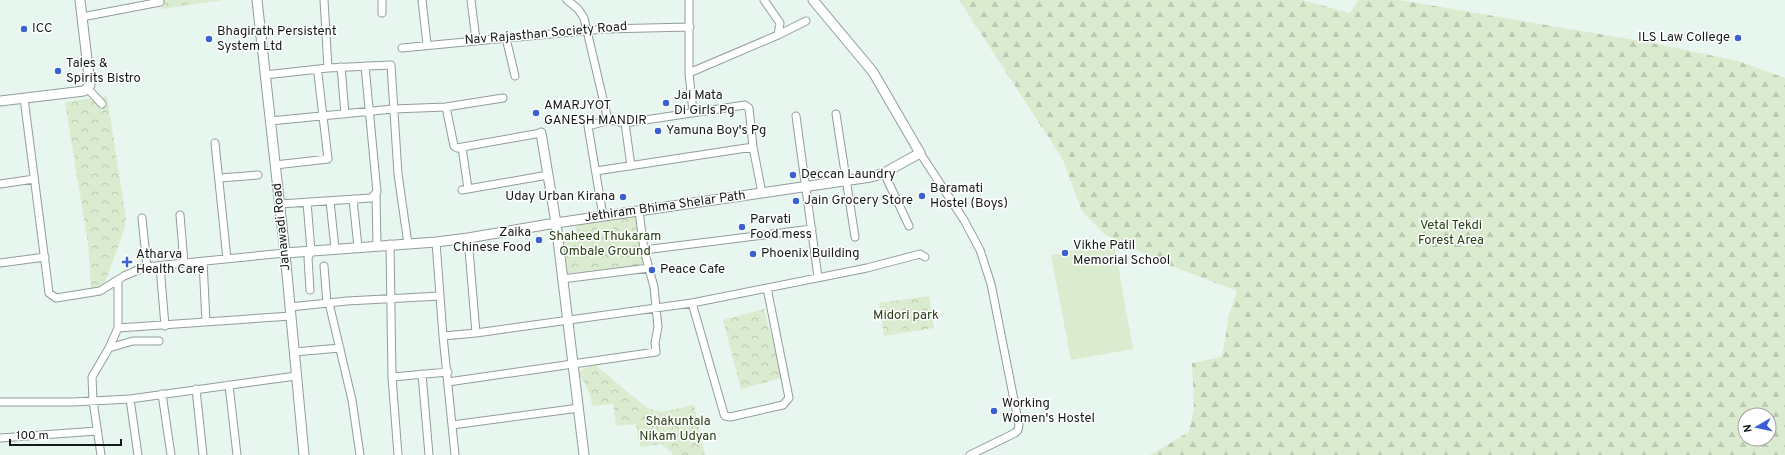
<svg xmlns="http://www.w3.org/2000/svg" width="1785" height="455" font-family="Overpass,sans-serif">
  <style>
    .forest { fill: url(#forest-firs); fill-rule: evenodd }
    .park { fill: url(#park-crowns) }
    .pitch { fill: #daebcf }
    .lines { fill: none; stroke-linecap: round; stroke-linejoin: round }
    .minor-casing { stroke: #919d99; stroke-width: 9 }
    .tertiary-casing { stroke: #919d99; stroke-width: 11 }
    .minor { stroke: #fff; stroke-width: 7 }
    .tertiary { stroke: #fff; stroke-width: 9 }
    .poi-dot { fill: #3a60d1; stroke: #fff; stroke-width: 1.5 }
    .labels { text-anchor: middle; dominant-baseline: central; stroke-width: 3; stroke-linejoin: round; paint-order: stroke }
    .poi-label { font-size: 13px; fill: #141917; stroke: #fff; text-anchor: start }
    .street-label { font-size: 13px; fill: #141917; stroke: #fff }
    .park-label { font-size: 13px; fill: #263e11; stroke: #fff }
  </style>
  <defs>
    <pattern id="forest-firs" width="22" height="20" patternUnits="userSpaceOnUse"><rect width="22" height="20" fill="#daebcf"/><path d="M5 1l3.5 6h-7zM16 11l3.5 6h-7z" fill="#bac9b1"/></pattern>
    <pattern id="park-crowns" width="20" height="18" patternUnits="userSpaceOnUse"><rect width="20" height="18" fill="#daebcf"/><path d="M2 6a3 3 0 1 1 6 0M12 15a3 3 0 1 1 6 0" fill="none" stroke="#bac9b1"/></pattern>
  </defs>
  <rect width="100%" height="100%" fill="#e8f6f0"/>
  <path class="forest" d="M959 0H1302L1350 13 1358 0H1399L1647 42 1738 61 1785 78V455H1150L1189 432 1194 408 1192 363 1222 357 1229 315 1237 291 1161 262 1104 234 1082 211 1062 158ZM1745 415H1769V439H1745Z"/>
  <path class="park" d="M160 0H223L162 9Z
    M107 96 126 219 124 230 103 288 91 289 88 244 65 102Z
    M638 215 645 264 562 274 558 238 577 236 576 223Z
    M929 296 934 328 884 336 879 303Z
    M764 309 782 378 741 389 723 320Z
    M594 364 646 407 656 411 662 412 694 405 705 455H672V452L660 444 640 447 636 424 616 426 613 404 592 406 590 394 578 372Z"/>
  <path class="pitch" d="M1114 243 1133 349 1071 360 1051 255Z"/>
  <g class="lines">
    <g class="minor-casing">
      <path id="minor" d="M324 0 328 68
        M422 0 427 44
        M471 0 476 40
        M567 0 578 9 584 18 607 116 610 120
        M689 0V73L778 35 780 23 764 0
        M382 13V0
        M82 17 160 2
        M778 35 806 21
        M506 38 515 76
        M402 48 604 29 690 27
        M341 67 345 114
        M689 73 693 112
        M265 75 328 68 391 65 398 174 408 244
        M88 89 102 104
        M24 98 49 293 56 298 100 291 124 276 145 267 285 253
        M446 107 454 146 457 148 541 133
        M836 114 855 237
        M796 116 818 277
        M270 121 393 109 446 107 503 98
        M625 123 631 166
        M215 143 227 259
        M462 147 468 189
        M920 153 964 220 980 250 991 284 1019 425 1018 430 1015 433 970 455
        M275 165 328 159 318 74
        M596 171 753 147
        M884 173 909 226
        M219 178 258 175
        M0 184 34 179
        M462 190 548 175
        M376 193 377 246
        M353 199 358 247
        M330 201 335 249
        M307 202 311 251 308 258 310 290
        M280 204 371 198 377 192 365 66
        M180 215 184 263
        M603 216 588 126 610 120 625 123 745 105 749 108 753 147 762 193
        M142 218 147 267
        M468 238 476 333
        M436 242 443 336 455 455
        M390 244 392 377 398 455
        M644 250 812 229
        M203 261 206 322
        M0 263 45 257
        M160 266 165 326
        M324 266 327 303
        M562 279 649 268
        M329 303 352 400 360 455
        M692 303 724 414 725 416 730 417 783 405 789 398 767 288
        M290 307 347 301 440 296
        M118 328 291 316
        M443 336 476 333 692 303 867 268 920 254 925 257
        M109 348 118 328V280
        M294 352 340 348
        M422 374 429 455
        M392 377 448 372
        M448 382 656 352 655 343 658 327 654 287 644 250 639 211
        M229 385 237 455
        M196 389 203 455
        M162 394 171 455
        M130 399 138 455
        M0 402H74L130 399 296 376
        M452 425 579 408
        M0 438 97 431
        M101 455 93 401 92 377 109 348 133 341H159"/>
    </g>
    <g class="tertiary-casing">
      <path id="tertiary" d="M257 0 285 253 304 455
        M0 101 84 91 90 85 80 0
        M541 133 556 223 584 455
        M285 253 436 242 468 238 556 223 871 177 884 173 920 153 873 72 813 0"/>
    </g>
    <use href="#minor" class="minor"/>
    <use href="#tertiary" class="tertiary"/>
  </g>
  <g class="poi-dot">
    <circle cx="24" cy="29" r="4"/>
    <circle cx="1738" cy="38" r="4"/>
    <circle cx="209" cy="39" r="4"/>
    <circle cx="58" cy="71" r="4"/>
    <circle cx="666" cy="103" r="4"/>
    <circle cx="536" cy="113" r="4"/>
    <circle cx="658" cy="131" r="4"/>
    <circle cx="793" cy="175" r="4"/>
    <circle cx="922" cy="196" r="4"/>
    <circle cx="623" cy="197" r="4"/>
    <circle cx="796" cy="201" r="4"/>
    <circle cx="742" cy="227" r="4"/>
    <circle cx="539" cy="240" r="4"/>
    <circle cx="1065" cy="253" r="4"/>
    <circle cx="753" cy="254" r="4"/>
    <path d="M125 256h4v4h4v4h-4v4h-4v-4h-4v-4h4z"/>
    <circle cx="652" cy="270" r="4"/>
    <circle cx="994" cy="411" r="4"/>
  </g>
  <g class="labels">
    <g class="poi-label">
      <text x="32" y="29">ICC</text>
      <text x="217" y="32">Bhagirath Persistent<tspan x="217" dy="15">System Ltd</tspan></text>
      <text x="1730" y="38" text-anchor="end">ILS Law College</text>
      <text x="66" y="64">Tales &amp;<tspan x="66" dy="15">Spirits Bistro</tspan></text>
      <text x="674" y="96">Jai Mata<tspan x="674" dy="15">Di Girls Pg</tspan></text>
      <text x="544" y="106">AMARJYOT<tspan x="544" dy="15">GANESH MANDIR</tspan></text>
      <text x="666" y="131">Yamuna Boy's Pg</text>
      <text x="801" y="175">Deccan Laundry</text>
      <text x="930" y="189">Baramati<tspan x="930" dy="15">Hostel (Boys)</tspan></text>
      <text x="615" y="197" text-anchor="end">Uday Urban Kirana</text>
      <text x="804" y="201">Jain Grocery Store</text>
      <text x="750" y="220">Parvati<tspan x="750" dy="15">Food mess</tspan></text>
      <text x="531" y="233" text-anchor="end">Zaika<tspan x="531" dy="15">Chinese Food</tspan></text>
      <text x="1073" y="246">Vikhe Patil<tspan x="1073" dy="15">Memorial School</tspan></text>
      <text x="761" y="254">Phoenix Building</text>
      <text x="136" y="255">Atharva<tspan x="136" dy="15">Health Care</tspan></text>
      <text x="660" y="270">Peace Cafe</text>
      <text x="1002" y="404">Working<tspan x="1002" dy="15">Women's Hostel</tspan></text>
    </g>
    <g class="street-label">
      <text transform="translate(546 34) rotate(-5)">Nav Rajasthan Society Road</text>
      <text transform="translate(665 207) rotate(-8)">Jethiram Bhima Shelar Path</text>
      <text transform="translate(282 227) rotate(-96)">Janawadi Road</text>
    </g>
    <g class="park-label">
      <text x="1451" y="226">Vetal Tekdi<tspan x="1451" dy="15">Forest Area</tspan></text>
      <text x="605" y="237">Shaheed Thukaram<tspan x="605" dy="15">Ombale Ground</tspan></text>
      <text x="906" y="316">Midori park</text>
      <text x="678" y="422">Shakuntala<tspan x="678" dy="15">Nikam Udyan</tspan></text>
    </g>
  </g>
  <g transform="translate(1757 427) rotate(261)"><circle r="19" fill="#ffffff" stroke="#a1a3a2"/>
  <path d="M0-3L7 15L0 10L-7 15Z" fill="#3a60d1"/>
  <text y="-6" font-size="11" font-weight="bold" text-anchor="middle" fill="#141917">N</text>
  </g>
  <path d="M10 439v6h111v-6" fill="none" stroke="#141917" stroke-width="2"/>
  <text x="16" y="439" font-size="12" fill="#141917" stroke="#ffffff" stroke-width="3" paint-order="stroke">100 m</text>
</svg>
